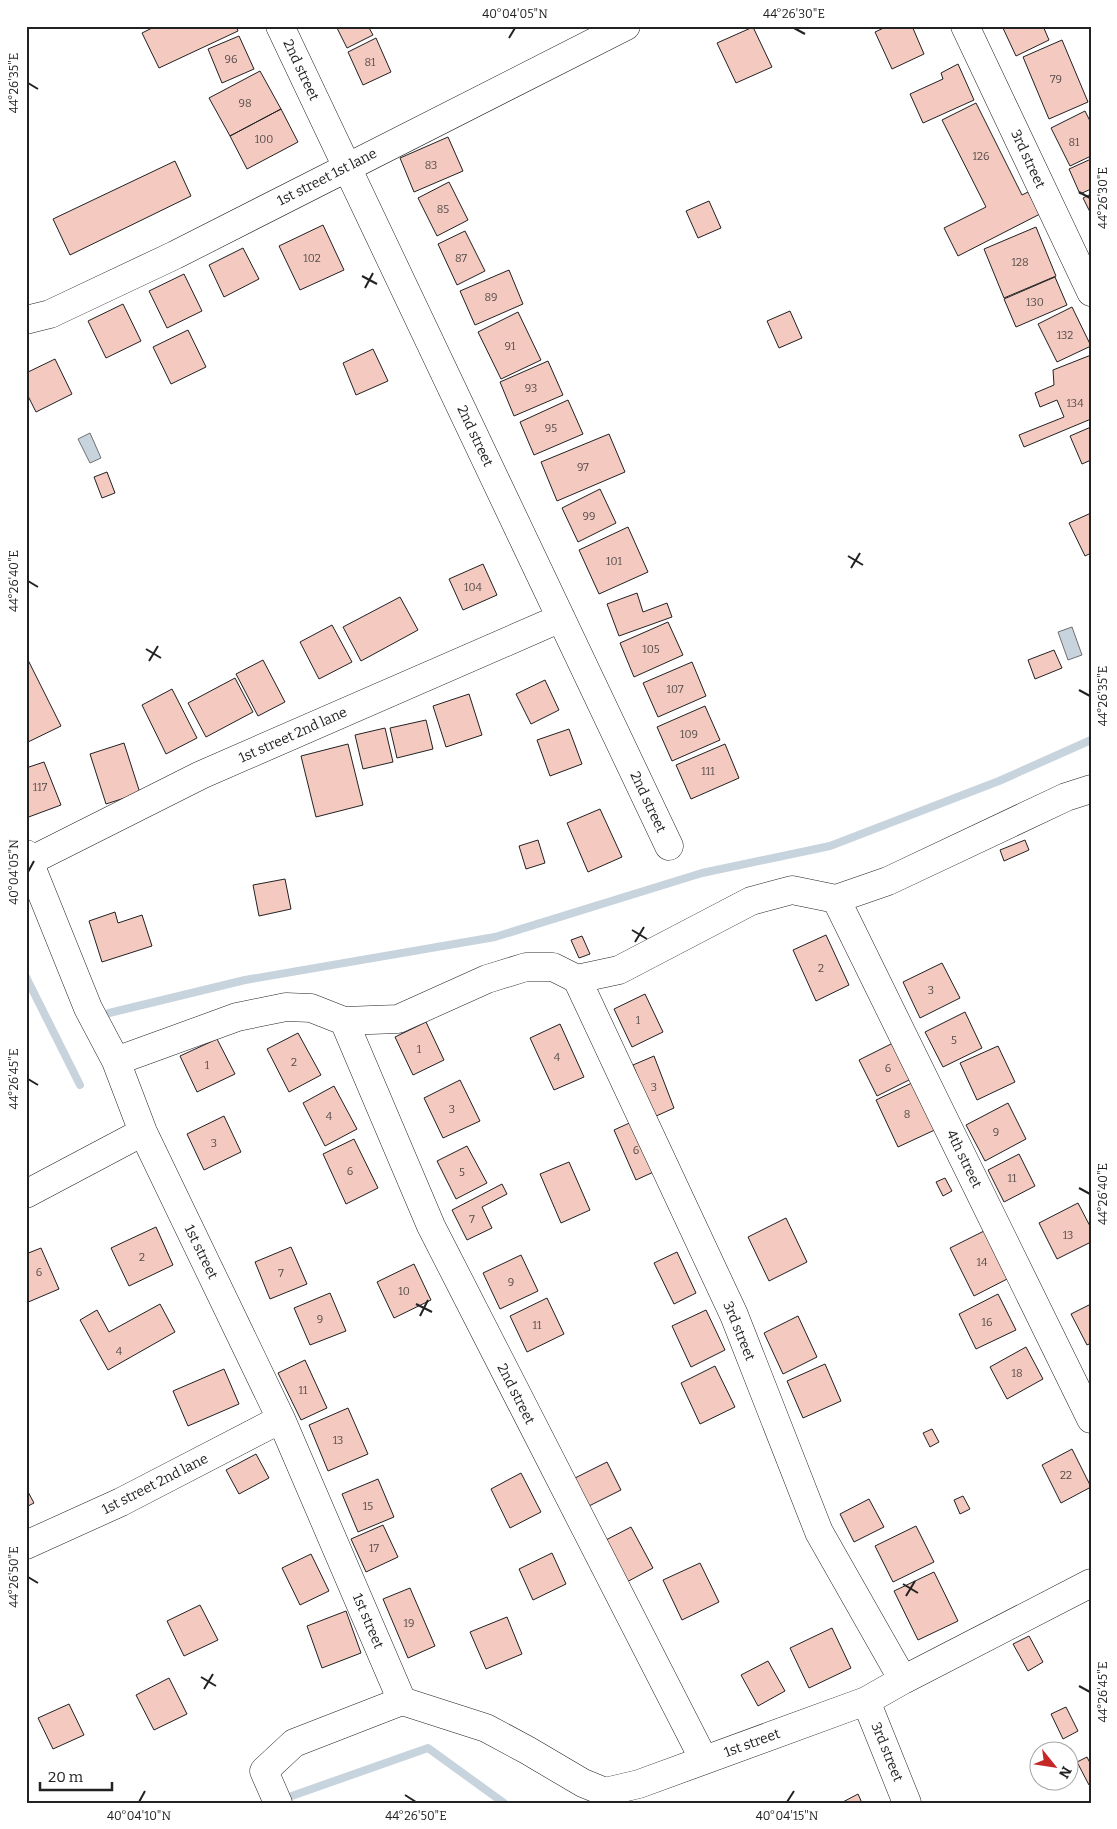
<svg xmlns="http://www.w3.org/2000/svg" width="1117" height="1829" font-family="Bitter,serif">
  <style>
    .water { fill: #c7d3dd; stroke: #6f6f6f }
    .lines { fill: none; stroke-linecap: round; stroke-linejoin: round }
    .stream { stroke: #c7d3dd; stroke-width: 8 }
    .building { fill: #f3c9c0; stroke: #222 }
    .minor-casing { stroke: #222; stroke-width: 29 }
    .minor { stroke: #fff; stroke-width: 28 }
    .ticks { fill: none; stroke: #222; stroke-width: 2 }
    .labels { text-anchor: middle; dominant-baseline: central; stroke-width: 4; stroke-linejoin: round; paint-order: stroke }
    .number-label { font-size: 11px; fill: #564c4a }
    .street-label { font-size: 14px; fill: #222; stroke: #fff }
    .neatline { fill: none; stroke: #222; stroke-width: 2 }
    .ticks-label { font-size: 12px; text-anchor: middle; fill: #222 }
  </style>
  <rect width="100%" height="100%" fill="#fff"/>
  <path class="water" d="M90 433 101 458 90 463 78 439Z
    M1072 627 1082 655 1068 660 1058 632Z"/>
  <g class="lines">
    <path class="stream" d="M26 977 80 1085
      M109 1013 245 980 495 937 702 873 830 846 999 781 1091 740
      M286 1798 428 1748 504 1803"/>
  </g>
  <path class="building" d="M156 26H236L238 31 159 68 142 33Z
    M336 26H368L373 35 347 48Z
    M888 26H912L924 54 892 69 875 32Z
    M1002 26H1043L1049 40 1016 56Z
    M753 27 772 67 736 83 717 43Z
    M239 36 254 69 222 83 208 49Z
    M376 38 391 72 363 85 348 52Z
    M1062 40 1088 102 1049 119 1023 57Z
    M958 64 974 100 923 123 910 94 943 79 941 73Z
    M260 71 281 109 230 136 209 98Z
    M976 103 1022 195 1028 192 1040 214 958 256 944 228 986 207 942 120Z
    M281 109 298 142 247 169 230 136Z
    M1085 111 1091 123V156L1070 166 1051 128Z
    M448 137 463 171 414 192 400 158Z
    M1091 159V189L1080 194 1069 169Z
    M175 161 191 196 70 255 53 219Z
    M449 182 468 220 437 236 418 198Z
    M1091 194V214L1083 198Z
    M709 201 721 228 698 238 686 211Z
    M323 225 344 270 300 290 279 246Z
    M1036 227 1056 276 1004 298 984 249Z
    M465 231 485 271 457 285 438 244Z
    M243 248 259 279 224 297 209 265Z
    M509 270 523 304 475 325 460 291Z
    M184 274 202 311 167 328 149 291Z
    M1055 277 1067 305 1016 327 1004 299Z
    M123 304 141 341 106 358 88 321Z
    M1072 307 1091 346 1057 362 1038 324Z
    M790 311 802 338 779 348 767 321Z
    M518 312 541 360 501 379 478 332Z
    M188 330 206 367 171 384 153 347Z
    M373 349 388 381 356 395 343 363Z
    M1091 355V419L1024 447 1019 435 1064 417 1057 400 1040 407 1035 393 1054 385 1053 370Z
    M55 359 72 394 36 412 26 392V373Z
    M548 361 563 395 514 416 500 382Z
    M568 400 583 434 534 455 520 422Z
    M1091 427V460L1082 464 1070 436Z
    M609 434 625 472 557 501 541 462Z
    M107 472 115 493 102 498 94 477Z
    M600 489 616 523 578 542 562 508Z
    M1091 513V553L1085 556 1069 523Z
    M628 527 648 572 599 594 579 550Z
    M483 564 497 595 463 610 449 579Z
    M637 593 643 612 667 603 672 617 619 636 607 604Z
    M400 597 418 630 361 661 343 627Z
    M668 622 683 655 634 677 620 643Z
    M332 625 352 662 319 679 300 642Z
    M1054 650 1062 668 1035 679 1028 660Z
    M26 656 61 726 26 743Z
    M263 660 285 702 258 716 236 674Z
    M692 662 706 696 658 717 643 683Z
    M235 678 253 712 206 737 188 703Z
    M545 680 559 710 531 724 516 694Z
    M172 689 197 738 166 754 142 705Z
    M469 694 482 735 446 747 433 706Z
    M705 706 720 740 672 761 657 727Z
    M426 720 433 749 397 758 390 728Z
    M385 728 393 762 363 769 355 735Z
    M569 729 582 764 550 776 537 740Z
    M124 743 140 793 106 804 90 754Z
    M348 744 363 805 316 817 301 756Z
    M725 744 739 778 691 799 676 765Z
    M44 762 61 805 26 818V768Z
    M600 809 622 857 588 872 567 823Z
    M538 840 545 863 526 869 519 846Z
    M1025 840 1029 850 1004 861 1000 850Z
    M285 879 291 909 259 916 253 885Z
    M115 912 118 923 142 915 152 946 102 962 89 921Z
    M826 935 849 985 816 1001 793 950Z
    M582 936 590 954 579 958 571 940Z
    M942 963 960 998 920 1018 903 982Z
    M645 994 663 1032 632 1047 614 1009Z
    M965 1012 982 1048 943 1067 925 1032Z
    M426 1022 444 1060 413 1075 395 1037Z
    M560 1024 584 1077 554 1090 530 1038Z
    M298 1033 321 1075 289 1092 267 1049Z
    M217 1039 235 1074 197 1092 180 1056Z
    M899 1040 917 1076 877 1096 859 1060Z
    M998 1046 1015 1082 977 1100 960 1063Z
    M654 1056 674 1108 654 1117 633 1065Z
    M460 1080 480 1121 443 1138 424 1098Z
    M916 1081 939 1128 898 1147 876 1100Z
    M334 1086 357 1129 325 1146 303 1103Z
    M1008 1103 1026 1139 985 1161 966 1125Z
    M224 1116 241 1152 204 1170 187 1134Z
    M636 1120 658 1170 636 1180 614 1130Z
    M354 1139 378 1188 346 1204 323 1154Z
    M467 1146 487 1183 456 1199 437 1161Z
    M1019 1154 1035 1186 1004 1202 988 1170Z
    M569 1162 590 1210 561 1223 540 1174Z
    M945 1178 952 1191 943 1196 936 1182Z
    M502 1184 507 1194 482 1207 492 1228 467 1240 452 1210Z
    M1078 1203 1091 1228V1242L1057 1259 1039 1223Z
    M786 1218 807 1262 769 1281 748 1237Z
    M156 1227 173 1265 129 1286 111 1248Z
    M990 1228 1013 1276 974 1296 950 1248Z
    M291 1247 307 1284 270 1299 255 1262Z
    M41 1248 59 1289 26 1303V1254Z
    M677 1252 696 1293 674 1304 654 1263Z
    M521 1255 538 1291 500 1309 483 1273Z
    M414 1264 431 1300 394 1318 377 1282Z
    M330 1293 346 1331 310 1345 294 1308Z
    M998 1294 1016 1330 976 1349 959 1314Z
    M547 1298 564 1334 527 1352 510 1316Z
    M160 1304 175 1332 108 1370 80 1320 97 1310 109 1332Z
    M1091 1304V1343L1087 1345 1071 1314Z
    M706 1310 725 1350 691 1367 672 1326Z
    M798 1316 817 1357 783 1374 764 1333Z
    M1026 1347 1043 1379 1007 1399 990 1367Z
    M305 1360 327 1408 301 1420 278 1373Z
    M825 1364 841 1401 803 1418 787 1381Z
    M715 1366 735 1407 700 1424 681 1383Z
    M224 1369 239 1404 188 1426 173 1391Z
    M348 1408 368 1454 328 1471 309 1425Z
    M932 1429 939 1442 930 1447 923 1433Z
    M1072 1449 1091 1487 1061 1503 1042 1465Z
    M256 1454 269 1478 239 1494 226 1470Z
    M607 1462 621 1490 585 1508 571 1480Z
    M521 1473 541 1512 510 1528 491 1489Z
    M378 1479 394 1517 358 1532 342 1494Z
    M26 1488 34 1503 26 1507Z
    M963 1496 970 1509 960 1514 954 1500Z
    M869 1499 884 1527 854 1542 840 1514Z
    M383 1525 398 1557 366 1572 351 1539Z
    M916 1526 934 1562 893 1582 875 1546Z
    M631 1527 653 1568 623 1584 602 1542Z
    M552 1553 566 1584 533 1600 519 1569Z
    M311 1554 329 1591 300 1605 282 1568Z
    M700 1563 719 1602 682 1620 663 1580Z
    M934 1572 958 1621 918 1640 894 1591Z
    M410 1588 435 1646 408 1658 383 1599Z
    M200 1605 218 1640 184 1656 167 1621Z
    M346 1611 361 1653 322 1668 307 1626Z
    M507 1617 522 1654 486 1669 470 1632Z
    M832 1628 851 1668 809 1688 790 1648Z
    M1029 1636 1043 1662 1028 1671 1013 1644Z
    M768 1661 785 1691 758 1706 741 1675Z
    M169 1678 187 1714 154 1730 136 1695Z
    M69 1704 84 1735 53 1749 38 1718Z
    M1066 1707 1078 1731 1063 1739 1051 1714Z
    M1087 1757 1091 1765V1784L1089 1785 1077 1762Z
    M858 1794 862 1803H841Z"/>
  <g class="lines">
    <g class="minor-casing">
      <path id="minor" d="M280 26 669 846
        M965 26 1091 292
        M26 320 50 314 175 255 626 26
        M26 854 88 1008 116 1061 143 1132 281 1419 402 1701 486 1728 527 1750 583 1783 605 1792 639 1784 866 1701 903 1680 1091 1583
        M26 863 201 775 561 618
        M836 899 1091 1419
        M577 979 734 1315 819 1532 903 1680
        M344 1021 431 1226 704 1760
        M116 1061 237 1017 286 1007 311 1008 344 1021 398 1019 487 979 526 967H553L577 979 619 970 751 901 792 890 836 899 888 881 1066 797 1091 789
        M26 1194 143 1132
        M26 1545 121 1502 281 1419
        M866 1701 907 1803
        M278 1803 264 1771 294 1743 402 1701"/>
    </g>
    <use href="#minor" class="minor"/>
  </g>
  <path class="ticks" d="M794 28 805 34M509 38 515 28M28 83 38 89M1079 192 1090 198M362 276 377 284M365 288 373 273M848 556 863 565M851 568 860 553M28 581 38 587M146 649 161 658M149 661 158 646M1079 690 1090 696M28 872 34 861M632 930 647 939M635 942 644 927M28 1079 38 1085M1079 1188 1090 1194M416 1304 432 1312M420 1316 428 1300M28 1577 38 1583M903 1584 918 1593M906 1596 915 1581M201 1677 216 1686M1079 1686 1090 1692M204 1689 213 1674M405 1795 416 1802M139 1802 145 1791M787 1802 794 1791"/>
  <g class="labels">
    <g class="number-label">
      <text x="231" y="59">96</text>
      <text x="370" y="62">81</text>
      <text x="1056" y="79">79</text>
      <text x="245" y="103">98</text>
      <text x="264" y="139">100</text>
      <text x="1074" y="142">81</text>
      <text x="981" y="156">126</text>
      <text x="431" y="165">83</text>
      <text x="443" y="209">85</text>
      <text x="312" y="258">102</text>
      <text x="461" y="258">87</text>
      <text x="1020" y="262">128</text>
      <text x="491" y="297">89</text>
      <text x="1035" y="302">130</text>
      <text x="1065" y="335">132</text>
      <text x="510" y="346">91</text>
      <text x="531" y="388">93</text>
      <text x="1075" y="403">134</text>
      <text x="551" y="428">95</text>
      <text x="583" y="467">97</text>
      <text x="589" y="516">99</text>
      <text x="614" y="561">101</text>
      <text x="473" y="587">104</text>
      <text x="651" y="649">105</text>
      <text x="675" y="689">107</text>
      <text x="689" y="734">109</text>
      <text x="708" y="771">111</text>
      <text x="40" y="787">117</text>
      <text x="821" y="968">2</text>
      <text x="931" y="990">3</text>
      <text x="638" y="1020">1</text>
      <text x="954" y="1040">5</text>
      <text x="419" y="1049">1</text>
      <text x="557" y="1057">4</text>
      <text x="294" y="1062">2</text>
      <text x="207" y="1065">1</text>
      <text x="888" y="1068">6</text>
      <text x="654" y="1087">3</text>
      <text x="452" y="1109">3</text>
      <text x="907" y="1114">8</text>
      <text x="329" y="1116">4</text>
      <text x="996" y="1132">9</text>
      <text x="214" y="1143">3</text>
      <text x="636" y="1150">6</text>
      <text x="350" y="1171">6</text>
      <text x="462" y="1172">5</text>
      <text x="1012" y="1178">11</text>
      <text x="472" y="1219">7</text>
      <text x="1068" y="1235">13</text>
      <text x="142" y="1257">2</text>
      <text x="982" y="1262">14</text>
      <text x="39" y="1272">6</text>
      <text x="281" y="1273">7</text>
      <text x="511" y="1282">9</text>
      <text x="404" y="1291">10</text>
      <text x="320" y="1319">9</text>
      <text x="987" y="1322">16</text>
      <text x="537" y="1325">11</text>
      <text x="119" y="1351">4</text>
      <text x="1017" y="1373">18</text>
      <text x="303" y="1390">11</text>
      <text x="338" y="1440">13</text>
      <text x="1066" y="1475">22</text>
      <text x="368" y="1506">15</text>
      <text x="374" y="1548">17</text>
      <text x="409" y="1623">19</text>
    </g>
    <g class="street-label">
      <text transform="translate(301 70) rotate(65)">2nd street</text>
      <text transform="translate(1028 159) rotate(65)">3rd street</text>
      <text transform="translate(327 177) rotate(-27)">1st street 1st lane</text>
      <text transform="translate(475 436) rotate(65)">2nd street</text>
      <text transform="translate(293 735) rotate(-24)">1st street 2nd lane</text>
      <text transform="translate(648 802) rotate(65)">2nd street</text>
      <text transform="translate(964 1159) rotate(64)">4th street</text>
      <text transform="translate(201 1252) rotate(64)">1st street</text>
      <text transform="translate(739 1331) rotate(68)">3rd street</text>
      <text transform="translate(516 1394) rotate(63)">2nd street</text>
      <text transform="translate(155 1484) rotate(-27)">1st street 2nd lane</text>
      <text transform="translate(368 1621) rotate(67)">1st street</text>
      <text transform="translate(752 1743) rotate(-20)">1st street</text>
      <text transform="translate(887 1752) rotate(68)">3rd street</text>
    </g>
  </g>
  <rect width="1117" height="1829" fill="none" stroke="#ffffff" stroke-width="55"/>
  <g transform="translate(1054 1766) rotate(120)"><circle r="24" fill="#ffffff" stroke="#a7a7a7"/>
  <path d="M0-4L9 19L0 12L-9 19Z" fill="#c62828"/>
  <text y="-8" font-size="14" font-weight="bold" text-anchor="middle" fill="#222222">N</text>
  </g>
  <path d="M40 1782v8h72v-8" fill="none" stroke="#222222" stroke-width="2.5"/>
  <text x="48" y="1782" font-size="15" fill="#222222" stroke="#ffffff" stroke-width="4" paint-order="stroke">20 m</text>
  <rect x="28" y="28" width="1062" height="1774" class="neatline"/>
  <g class="ticks-label">
    <text x="515" y="18">40°04'05"N</text>
    <text x="794" y="18">44°26'30"E</text>
    <text transform="translate(14 83) rotate(-90)" y="4">44°26'35"E</text>
    <text transform="translate(1103 198) rotate(-90)" y="4">44°26'30"E</text>
    <text transform="translate(14 581) rotate(-90)" y="4">44°26'40"E</text>
    <text transform="translate(1103 696) rotate(-90)" y="4">44°26'35"E</text>
    <text transform="translate(14 872) rotate(-90)" y="4">40°04'05"N</text>
    <text transform="translate(14 1079) rotate(-90)" y="4">44°26'45"E</text>
    <text transform="translate(1103 1194) rotate(-90)" y="4">44°26'40"E</text>
    <text transform="translate(14 1577) rotate(-90)" y="4">44°26'50"E</text>
    <text transform="translate(1103 1692) rotate(-90)" y="4">44°26'45"E</text>
    <text x="139" y="1820">40°04'10"N</text>
    <text x="416" y="1820">44°26'50"E</text>
    <text x="787" y="1820">40°04'15"N</text>
  </g>
</svg>
